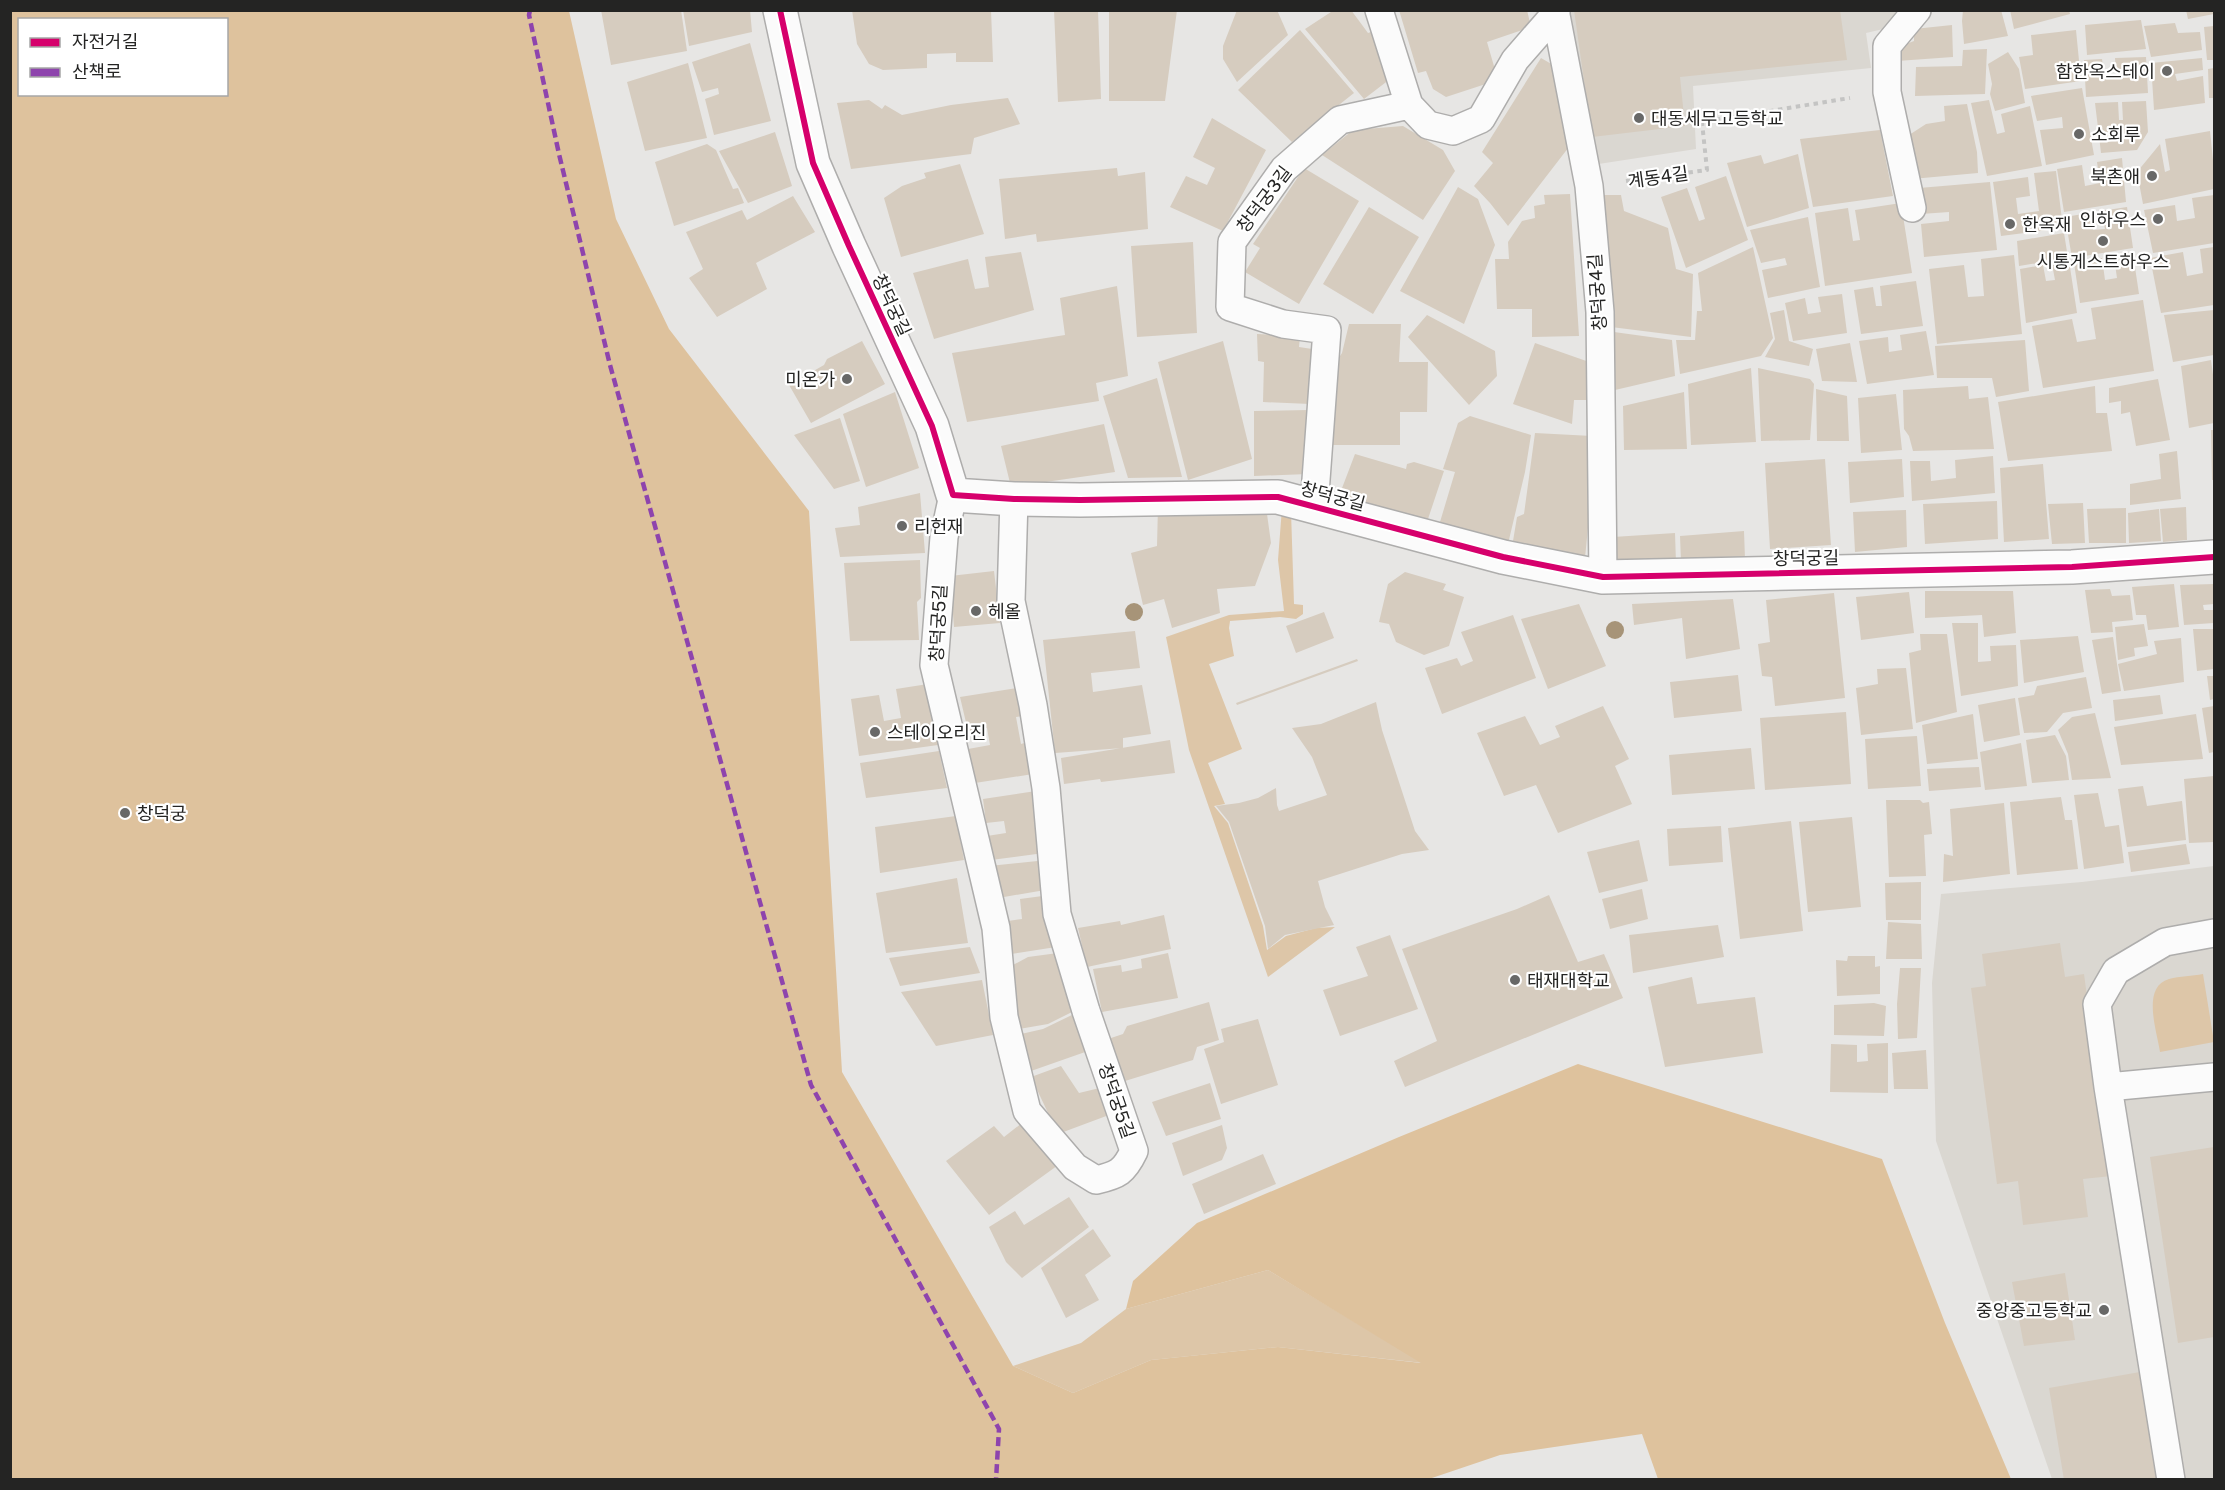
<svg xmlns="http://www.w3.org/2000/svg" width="2225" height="1490" font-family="'Public Sans','Noto Sans KR',sans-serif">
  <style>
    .built { fill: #dad7d1 }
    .green { fill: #ddc6a8 }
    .forest { fill: #dec29d; fill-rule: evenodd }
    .building { fill: #d6ccbf }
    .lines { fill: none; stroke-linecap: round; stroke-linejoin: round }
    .lane-casing { stroke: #aeadac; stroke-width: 30 }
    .secondary-casing { stroke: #aeadac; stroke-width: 36 }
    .path { stroke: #c4c4c3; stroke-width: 4; stroke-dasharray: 4.5 4.5; stroke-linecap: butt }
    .lane { stroke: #fbfbfb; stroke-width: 27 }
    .secondary { stroke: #fbfbfb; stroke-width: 33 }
    .quiet { stroke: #8e44ad; stroke-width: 4.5; stroke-dasharray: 9 4.5; stroke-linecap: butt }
    .cycleway-casing { stroke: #fff; stroke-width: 10 }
    .cycleway { stroke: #d6006c; stroke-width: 6 }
    .tree { fill: #a79478 }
    .poi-dot { fill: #686867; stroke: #fff; stroke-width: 2 }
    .labels { text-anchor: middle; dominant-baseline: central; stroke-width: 4.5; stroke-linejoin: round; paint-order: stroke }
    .poi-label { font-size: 18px; fill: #242423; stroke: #fff; text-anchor: start }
    .street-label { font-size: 18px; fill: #242423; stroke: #fff }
  </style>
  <rect width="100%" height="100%" fill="#e7e6e4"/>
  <path class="built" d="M1565 11H1896L1892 27 1866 33 1871 68 1693 86 1696 149 1592 165Z
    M2214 866V1479H2052L1936 1141 1932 983 1941 894 2082 882Z"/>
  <path class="green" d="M1282 508 1291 511 1294 604 1303 605V614L1296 619 1280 617 1230 621 1229 628 1234 656 1209 664 1242 749 1208 763 1225 804 1214 806 1228 823 1263 926 1267 950 1286 936 1316 928 1335 927 1268 977 1189 750 1166 637 1229 615 1284 611 1278 560Z
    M2203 974 2214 1042 2160 1052C2157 1031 2141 987 2169 979 2180 976 2192 976 2203 974Z
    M1268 1270 1423 1363 1278 1347 1151 1360 1073 1393 1013 1366 1081 1343 1126 1309Z"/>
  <path class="forest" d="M10 11H569L616 219 669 329 809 511 842 1072 1013 1366 1073 1393 1151 1360 1278 1347 1421 1363 1268 1270 1126 1309 1133 1281 1197 1223 1399 1137 1578 1064 1882 1159 1945 1323 2011 1479H1658L1642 1434 1500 1455 1426 1480 11 1479ZM20 20H226V94H20Z"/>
  <path class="building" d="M601 10H681L687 51 611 65Z
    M683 10H750L752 32 689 46Z
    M852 10H991L993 62H956V53L927 54V68L883 70 869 64 857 44Z
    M1054 10H1098L1101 99 1058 102Z
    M1109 10H1177L1165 101H1109Z
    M1237 10H1277L1288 35 1237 82 1223 59V46Z
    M1334 10H1351L1368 33 1371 32 1391 62 1394 76 1364 99 1305 29Z
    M1399 10H1527L1531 27 1487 42 1498 80 1446 97 1433 89 1426 71 1418 73Z
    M1574 10H1840L1847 60 1680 77 1685 126 1592 137Z
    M1963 10H2001L2008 36 1964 44 1962 21Z
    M2010 10H2069L2070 14 2014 29Z
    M2186 10H2214V14L2188 19Z
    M2141 20 2146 49 2087 55 2085 25Z
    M2175 23 2178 33 2200 32 2202 50 2151 57 2144 26Z
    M1952 25 1953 57 1897 61 1898 47 1914 41V29Z
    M2214 26V60H2207L2204 27Z
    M1300 30 1354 93 1292 142 1238 90Z
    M2076 30 2081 81 2025 89 2019 57 2033 55 2031 35Z
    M750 43 771 121 714 135 705 99 719 94 718 88 702 92 692 62Z
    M1987 49 1985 94 1915 96 1916 67 1962 66 1963 50Z
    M2008 52 2019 69 2025 103 1995 111 1990 94 1992 84 1988 64Z
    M2146 57 2148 93 2086 97 2084 60 2102 59 2104 73 2108 75 2116 74 2115 58Z
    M1541 58 1560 69 1572 143 1508 226 1490 203 1474 186 1493 163 1482 152Z
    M2202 58 2203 70 2175 74 2177 81 2203 76 2205 103 2154 110 2151 63Z
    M688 63 707 138 645 151 627 82Z
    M2214 68V98H2209L2208 69Z
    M2082 88 2094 155 2046 165 2040 130 2063 128 2062 117 2037 121 2031 96Z
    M1008 98 1020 124 974 138 971 154 851 169 837 103 869 100 882 109 885 105 902 115 951 105Z
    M1989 100 1997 134 2005 132 2001 114 2030 106 2042 166 1987 176 1971 103Z
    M2146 101 2148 132 2137 150 2101 153 2095 103 2118 102 2119 120H2123L2122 102Z
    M1967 104 1977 152 1978 173 1912 179 1906 137 1926 124 1945 121 1944 106Z
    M1212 118 1266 150 1223 231 1170 207 1186 176 1207 185 1215 168 1193 157Z
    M1403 126 1443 150 1455 171 1423 220 1322 155 1353 130Z
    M1880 130 1893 196 1813 207 1800 139Z
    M2210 131 2214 170V189L2143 204 2137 172 2160 144 2165 172 2170 170 2165 139Z
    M775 132 792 186 748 203 719 151Z
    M707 144 716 150 733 189 738 188 744 203 674 226 655 162Z
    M1798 154 1809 208 1747 227 1727 163 1761 155 1764 164Z
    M2122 158 2126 202 2064 212 2057 169 2082 165 2085 186 2100 183 2097 162Z
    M960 164 984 234 901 257 884 198 902 186 926 178 924 173Z
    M1117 168 1118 176 1145 172 1148 229 1037 242 1036 234 1005 239 999 179Z
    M1304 168 1359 201 1299 304 1245 272 1260 248 1253 244Z
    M2056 171 2063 228 2001 236 1993 182 2028 177 2030 196 2016 198 2018 214 2039 211 2034 173Z
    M1726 176 1748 240 1686 268 1661 197 1687 188 1699 221 1705 219 1695 187Z
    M1990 182 1997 250 1924 257 1921 224 1949 221V212L1921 214 1919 188Z
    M1458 187 1478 199 1495 245 1464 324 1400 291Z
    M1570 194 1579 336 1532 337V309H1497L1495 259H1509L1508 242 1522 221 1535 218 1534 206 1545 204 1544 195Z
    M1601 195H1621L1624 211 1668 228 1676 269 1693 274 1691 337 1611 327Z
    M2214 195V243L2153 253 2144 210 2175 205 2177 221 2195 218 2192 198Z
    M793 196 815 232 756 263 767 289 717 317 689 278 703 269 686 232 742 210 747 220Z
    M1901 203 1912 273 1825 286 1815 213 1848 208 1853 241 1860 240 1855 210Z
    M1369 207 1419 237 1373 314 1323 284Z
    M2127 207 2133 248 2072 258 2065 217 2089 213 2093 230 2105 229 2101 211Z
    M1808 217 1820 287 1768 298 1762 270 1787 265 1785 258 1761 263 1750 230Z
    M2064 233 2068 258 2019 266 2017 241Z
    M1193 242 1197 333 1137 337 1131 246Z
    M1753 247 1773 338 1761 356 1680 374 1676 340H1695L1697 311H1702L1698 273Z
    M2214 247V305L2161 313 2150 258 2183 252 2187 276 2203 273 2200 249Z
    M1021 252 1034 310 934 339 913 273 968 259 975 289 989 287 985 257Z
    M2133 254 2139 294 2080 303 2074 263 2102 258 2105 280 2117 278 2114 257Z
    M2014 255 2022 334 1937 344 1929 269 1964 265 1968 297 1984 296 1981 259Z
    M2069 261 2077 313 2026 323 2020 269 2043 265 2046 281 2055 280 2052 264Z
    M1916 281 1923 326 1861 334 1854 290 1873 287 1876 306H1882L1880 286Z
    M1117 286 1128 376 1096 383 1099 401 967 422 952 353 1065 335 1060 298Z
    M1842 294 1847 333 1793 341 1785 303 1805 298 1808 314 1821 312 1818 297Z
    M2143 300 2154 371 2043 388 2032 326 2072 319 2077 342 2096 339 2091 308Z
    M1784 310 1789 341 1813 349 1809 366 1765 357 1775 339 1770 313Z
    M2214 310V355L2173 362 2164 315Z
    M1427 315 1495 351 1497 376 1469 405 1408 337Z
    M1349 324H1401L1399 362H1428L1427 412H1400V445H1330L1331 370 1342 353Z
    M1926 331 1934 375 1867 384 1859 341 1888 337 1889 352 1902 350 1900 335Z
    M1614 332 1672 340 1675 376 1615 390Z
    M1257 334 1300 336 1299 347 1312 349 1310 404 1263 402 1264 362 1258 361Z
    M2025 340 2029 391 1996 397 1992 378H1937L1935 346Z
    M862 341 885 384 811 423 789 385 824 365 827 359Z
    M1223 341 1252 459 1188 480 1158 362Z
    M1535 343 1592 363 1595 400H1574L1572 424 1513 404Z
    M1850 343 1857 382 1822 381 1816 349Z
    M2211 360 2214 382V423L2189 428 2181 366Z
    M1751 368 1756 442 1691 445 1688 384Z
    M1758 368 1810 379 1814 384 1810 440 1761 441Z
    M1157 378 1182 477 1128 478 1103 396Z
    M2158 379 2170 440 2136 446 2130 412 2121 414V401L2109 403V388Z
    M1968 386 1969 399 1988 397 1994 449 1913 451 1909 436 1904 429 1903 390Z
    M2095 386 2096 413H2107L2112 451 2008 461 1998 402Z
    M1816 389 1847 396 1849 441H1817Z
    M895 392 919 468 866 487 843 414Z
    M1684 392 1687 449 1624 450 1623 406Z
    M1896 394 1902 450 1861 453 1858 398Z
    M1309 410 1308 474 1254 476V411Z
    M1470 416 1531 435 1525 472 1508 544 1440 522 1455 472 1443 469 1458 423Z
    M840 418 860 481 834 489 794 435Z
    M1104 424 1115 472 1011 487 1001 446Z
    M2211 430H2214V480H2212Z
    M1535 433 1592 436 1593 517H1589L1585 558 1512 547 1517 517 1524 514Z
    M2177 451 2181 499 2130 505V484L2161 479 2159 454Z
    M1355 454 1406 469 1407 464 1414 462 1444 471 1427 522 1339 496Z
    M1993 456 1995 493 1912 501 1910 461H1930L1931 481 1956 478 1955 460Z
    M1825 459 1831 545 1770 549 1765 463Z
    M1902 459 1904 497 1850 503 1848 462Z
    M2043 464 2049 539 2004 542 2000 468Z
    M920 493 925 553 840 557 835 528 860 525 858 507Z
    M1997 501 1998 539 1925 544 1923 504Z
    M2083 503 2085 543 2052 544 2048 504Z
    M1158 506 1267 514 1271 543 1255 586 1217 589 1220 613 1172 628 1164 599 1143 605 1131 553 1157 546Z
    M2186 507 2187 540 2163 542 2160 509Z
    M2126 508V543H2089L2087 509Z
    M2159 509 2161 541 2129 543 2128 513Z
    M1906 510 1907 547 1855 552 1853 512Z
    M1744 531 1745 559 1681 561 1680 536Z
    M1675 533 1676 563 1615 565 1613 537Z
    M920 560 921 598 917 602 919 640 850 641 844 563Z
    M994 571 1000 623 954 627 950 576Z
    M1405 572 1446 584 1443 590 1464 597 1449 646 1424 655 1396 642 1389 624 1379 622 1388 584Z
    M2174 584 2179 627 2148 630 2146 615H2136L2132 587Z
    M2214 584V604L2203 605 2204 610H2214V623L2184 625 2180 585Z
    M2110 589 2112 596 2130 595 2133 620 2112 622 2113 632 2091 633 2085 590Z
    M1925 591H2013L2016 633 1984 637 1982 615 1925 618Z
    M1909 592 1914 633 1861 640 1856 597Z
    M1834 593 1845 698 1775 706 1772 677 1762 676 1758 644 1770 642 1766 600Z
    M1733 599 1740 649 1686 659 1682 618 1634 625 1632 604Z
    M1579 604 1606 666 1548 689 1521 619Z
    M1324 612 1334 638 1296 653 1286 626Z
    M1513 615 1536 678 1442 714 1425 668 1457 658 1461 666 1473 661 1461 632Z
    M1952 623H1978V662L1991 661 1990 646 2016 645 2018 686 1961 696Z
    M2144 624 2148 646 2134 648 2135 656 2118 660 2115 627Z
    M2193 629H2214V669L2197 671Z
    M1135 631 1140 668 1091 673 1093 692 1142 685 1151 734 1123 738V748L1055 753 1043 640Z
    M1920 634H1947L1957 712 1916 723 1909 653 1921 650Z
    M2078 636 2084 672 2024 683 2020 640Z
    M2113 637 2121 691 2102 694 2092 640Z
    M2181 638 2184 682 2124 691 2118 664 2157 654 2154 641Z
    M1357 659 1358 661 1237 705 1236 703Z
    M1906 668 1913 729 1861 735 1856 688 1878 684 1877 669Z
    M1738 675 1742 711 1674 718 1670 682Z
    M2207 676H2214V699L2210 700Z
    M2086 677 2092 708 2063 713 2047 732 2024 733 2018 698 2034 695 2037 686Z
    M928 684 938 745 859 756 851 699 879 695 884 721 901 718 896 689Z
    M1017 688 1023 716 1016 717 1021 744 1028 742 1033 774 975 783 968 749 990 745 987 728 968 731 960 697Z
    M2160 695 2163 714 2115 721 2113 700Z
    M2015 698 2020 735 1984 742 1978 705Z
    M1376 702 1382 730 1415 831 1429 850 1402 854 1318 881 1325 907 1334 925 1285 935 1268 949 1265 926 1229 822 1216 806 1239 803 1258 798 1276 788 1277 805 1279 811 1327 795 1312 757 1292 728 1321 724Z
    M1603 706 1629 759 1615 766 1632 804 1558 833 1536 785 1504 796 1477 733 1525 716 1540 745 1560 737 1555 726Z
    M2214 706V752L2209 753 2202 708Z
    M1846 712 1851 784 1765 790 1760 718Z
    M2095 713 2111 778 2072 780 2068 754 2058 730 2072 717Z
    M1973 714 1978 759 1927 764 1922 725Z
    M2196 714 2203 759 2121 765 2114 727Z
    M2055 735 2066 756 2069 780 2032 783 2026 740Z
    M1917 736 1921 786 1868 789 1865 739Z
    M1170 740 1175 773 1101 782 1100 779 1064 784 1061 758Z
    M2021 743 2027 786 1985 790 1980 752Z
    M1751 748 1755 789 1672 795 1669 755Z
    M939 751 947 788 866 798 860 763Z
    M1979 767 1981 787 1929 791 1927 769Z
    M2214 776V842L2189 843 2184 779Z
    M2143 786 2147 806 2182 801 2186 840 2127 847 2118 789Z
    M1036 791 1044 853 991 860 987 836 1006 833 1004 821 986 823 983 799Z
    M2098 793 2105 827 2119 825 2124 863 2084 869 2074 795Z
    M2061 797 2065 820H2072L2078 869 2017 875 2010 802Z
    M1886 800H1920L1923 803 1929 802 1932 834 1924 835 1926 876 1889 877Z
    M2004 803 2010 874 1943 882 1944 854 1953 856 1950 809Z
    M956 816 964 860 880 873 875 827Z
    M1852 817 1861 907 1808 912 1799 822Z
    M1791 821 1803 931 1740 939 1728 828Z
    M1721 826 1723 862 1669 866 1667 829Z
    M1639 840 1648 881 1599 893 1587 852Z
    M2186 844 2190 864 2131 872 2128 852Z
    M1047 860 1051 889 1004 897 991 878 989 866Z
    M957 878 968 943 886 953 876 893Z
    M1921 882V920H1886L1885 883Z
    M1642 889 1648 919 1610 929 1602 899Z
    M1050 895 1056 947 1011 954 1008 921 1022 919 1020 899Z
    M1549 895 1578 962 1604 954 1623 998 1405 1087 1394 1061 1437 1041 1402 949 1517 909Z
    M1164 915 1171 949 1087 967 1078 928 1120 921 1121 925Z
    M1888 922 1921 924 1922 959H1886Z
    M1718 925 1724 957 1633 973 1629 935Z
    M1390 935 1418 1009 1340 1036 1323 990 1368 976 1356 947Z
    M2060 943 2065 977 2084 974 2111 1176 2083 1179 2088 1217 2023 1225 2018 1181 1997 1184 1971 988 1986 986 1982 954Z
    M970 947 980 973 900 986 889 958Z
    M1058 953 1074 1011 1048 1024 1019 1029 1013 965 1028 957Z
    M1168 953 1178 998 1102 1012 1093 969 1121 965 1122 972 1142 968 1141 959Z
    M1848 956H1875V967L1880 966V994L1837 996 1836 960 1847 961Z
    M1900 968H1921L1917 1038 1898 1039 1897 1004Z
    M1692 977 1697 1004 1755 997 1763 1053 1665 1067 1648 987Z
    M982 980 993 1035 936 1046 901 992Z
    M1209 1002 1219 1040 1197 1047 1193 1060 1125 1081 1108 1039 1123 1034 1127 1026Z
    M1874 1003 1886 1006 1884 1036 1834 1035V1005Z
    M1074 1014 1088 1051 1031 1071 1021 1034 1043 1029Z
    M1258 1019 1278 1085 1221 1104 1204 1049 1224 1042 1221 1029Z
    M1888 1043V1093L1830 1092 1831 1044 1857 1045V1062L1868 1061 1867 1044Z
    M1926 1050 1928 1089H1894L1892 1053Z
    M1061 1066 1079 1093 1108 1086 1117 1112 1058 1134 1031 1077Z
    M1210 1083 1221 1119 1166 1136 1152 1102Z
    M1022 1123 1061 1163 989 1215 946 1161 994 1126 1004 1137Z
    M1222 1125 1227 1148 1222 1160 1183 1176 1172 1143Z
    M2214 1147V1337L2178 1343 2150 1157Z
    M1263 1154 1276 1184 1204 1214 1192 1184Z
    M1069 1197 1089 1227 1022 1278 1006 1262 989 1227 1015 1211 1024 1225Z
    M1093 1229 1111 1256 1085 1275 1099 1300 1066 1318 1041 1268Z
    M2065 1273 2075 1340 2024 1346 2012 1282Z
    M2140 1372 2158 1480H2064L2049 1388Z"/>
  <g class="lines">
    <g class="lane-casing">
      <path id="lane" d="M1555 10 1589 186 1600 312 1603 577
        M1409 105 1428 125 1453 131 1481 119 1515 60 1556 13
        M1912 208 1887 92V46L1917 10
        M953 495 944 537 934 665 996 928 1004 1017 1027 1111 1075 1167 1096 1180C1118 1175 1124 1172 1134 1151L1086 1011 1057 914 1046 788 1033 705 1011 601 1014 499
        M1314 507 1327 330 1283 324 1230 307 1232 242 1284 169 1340 120 1409 105 1379 10
        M2108 1087 2214 1077
        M2171 1480 2108 1087 2097 1004 2116 971 2165 942 2214 933"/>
    </g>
    <g class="secondary-casing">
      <path id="secondary" d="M780 10 813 163 849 246 932 426 953 495 1014 499 1080 500 1278 497 1503 557 1603 577 2072 567 2214 557"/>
    </g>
    <path class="path" d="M1626 181 1707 170 1702 122 1850 98"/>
    <use href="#lane" class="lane"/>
    <use href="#secondary" class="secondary"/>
    <path class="quiet" d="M530 10 529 15 559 154 610 365 811 1085 999 1429 996 1480"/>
    <g class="cycleway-casing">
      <path id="cycleway" d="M780 10 813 163 849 246 932 426 953 495 1014 499 1080 500 1278 497 1503 557 1603 577 2072 567 2214 557"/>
    </g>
    <use href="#cycleway" class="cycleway"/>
  </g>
  <g class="tree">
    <circle cx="1134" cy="612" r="9"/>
    <circle cx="1615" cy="630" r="9"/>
  </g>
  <g class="poi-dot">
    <circle cx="2167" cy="71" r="6"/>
    <circle cx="1639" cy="118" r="6"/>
    <circle cx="2079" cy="134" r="6"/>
    <circle cx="2152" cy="176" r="6"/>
    <circle cx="2158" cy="219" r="6"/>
    <circle cx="2010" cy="224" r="6"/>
    <circle cx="2103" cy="241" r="6"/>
    <circle cx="847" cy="379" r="6"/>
    <circle cx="902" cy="526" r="6"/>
    <circle cx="976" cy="611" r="6"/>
    <circle cx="875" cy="732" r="6"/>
    <circle cx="125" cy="813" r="6"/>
    <circle cx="1515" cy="980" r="6"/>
    <circle cx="2104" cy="1310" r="6"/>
  </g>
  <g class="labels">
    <g class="poi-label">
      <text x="2155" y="71" text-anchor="end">함한옥스테이</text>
      <text x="1651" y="118">대동세무고등학교</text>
      <text x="2091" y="134">소회루</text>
      <text x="2140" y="176" text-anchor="end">북촌애</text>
      <text x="2146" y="219" text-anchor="end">인하우스</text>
      <text x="2022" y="224">한옥재</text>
      <text x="2103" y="261" text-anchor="middle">시통게스트하우스</text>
      <text x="835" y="379" text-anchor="end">미온가</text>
      <text x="914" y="526">리헌재</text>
      <text x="988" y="611">헤올</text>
      <text x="887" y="732">스테이오리진</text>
      <text x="137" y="813">창덕궁</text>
      <text x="1527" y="980">태재대학교</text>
      <text x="2092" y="1310" text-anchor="end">중앙중고등학교</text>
    </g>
    <g class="street-label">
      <text transform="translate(1658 177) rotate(-8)">계동4길</text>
      <text transform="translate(1264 199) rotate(-53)">창덕궁3길</text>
      <text transform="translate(1597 292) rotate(-94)">창덕궁4길</text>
      <text transform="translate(892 305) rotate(65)">창덕궁길</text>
      <text transform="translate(1333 496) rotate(15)">창덕궁길</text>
      <text transform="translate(1806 558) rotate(-1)">창덕궁길</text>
      <text transform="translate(938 623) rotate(-87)">창덕궁5길</text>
      <text transform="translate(1117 1101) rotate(71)">창덕궁5길</text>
    </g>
  </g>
  <rect width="2225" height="1490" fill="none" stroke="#242423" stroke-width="24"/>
  <rect x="18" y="18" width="210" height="78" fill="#ffffff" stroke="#a7a7a7" stroke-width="1.5"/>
  <rect x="30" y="38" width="30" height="9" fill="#d6006c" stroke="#a7a7a7" stroke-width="1.5"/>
  <text x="72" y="48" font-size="18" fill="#242423">자전거길</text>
  <rect x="30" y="68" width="30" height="9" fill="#8e44ad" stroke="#a7a7a7" stroke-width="1.5"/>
  <text x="72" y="78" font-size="18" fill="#242423">산책로</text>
</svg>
